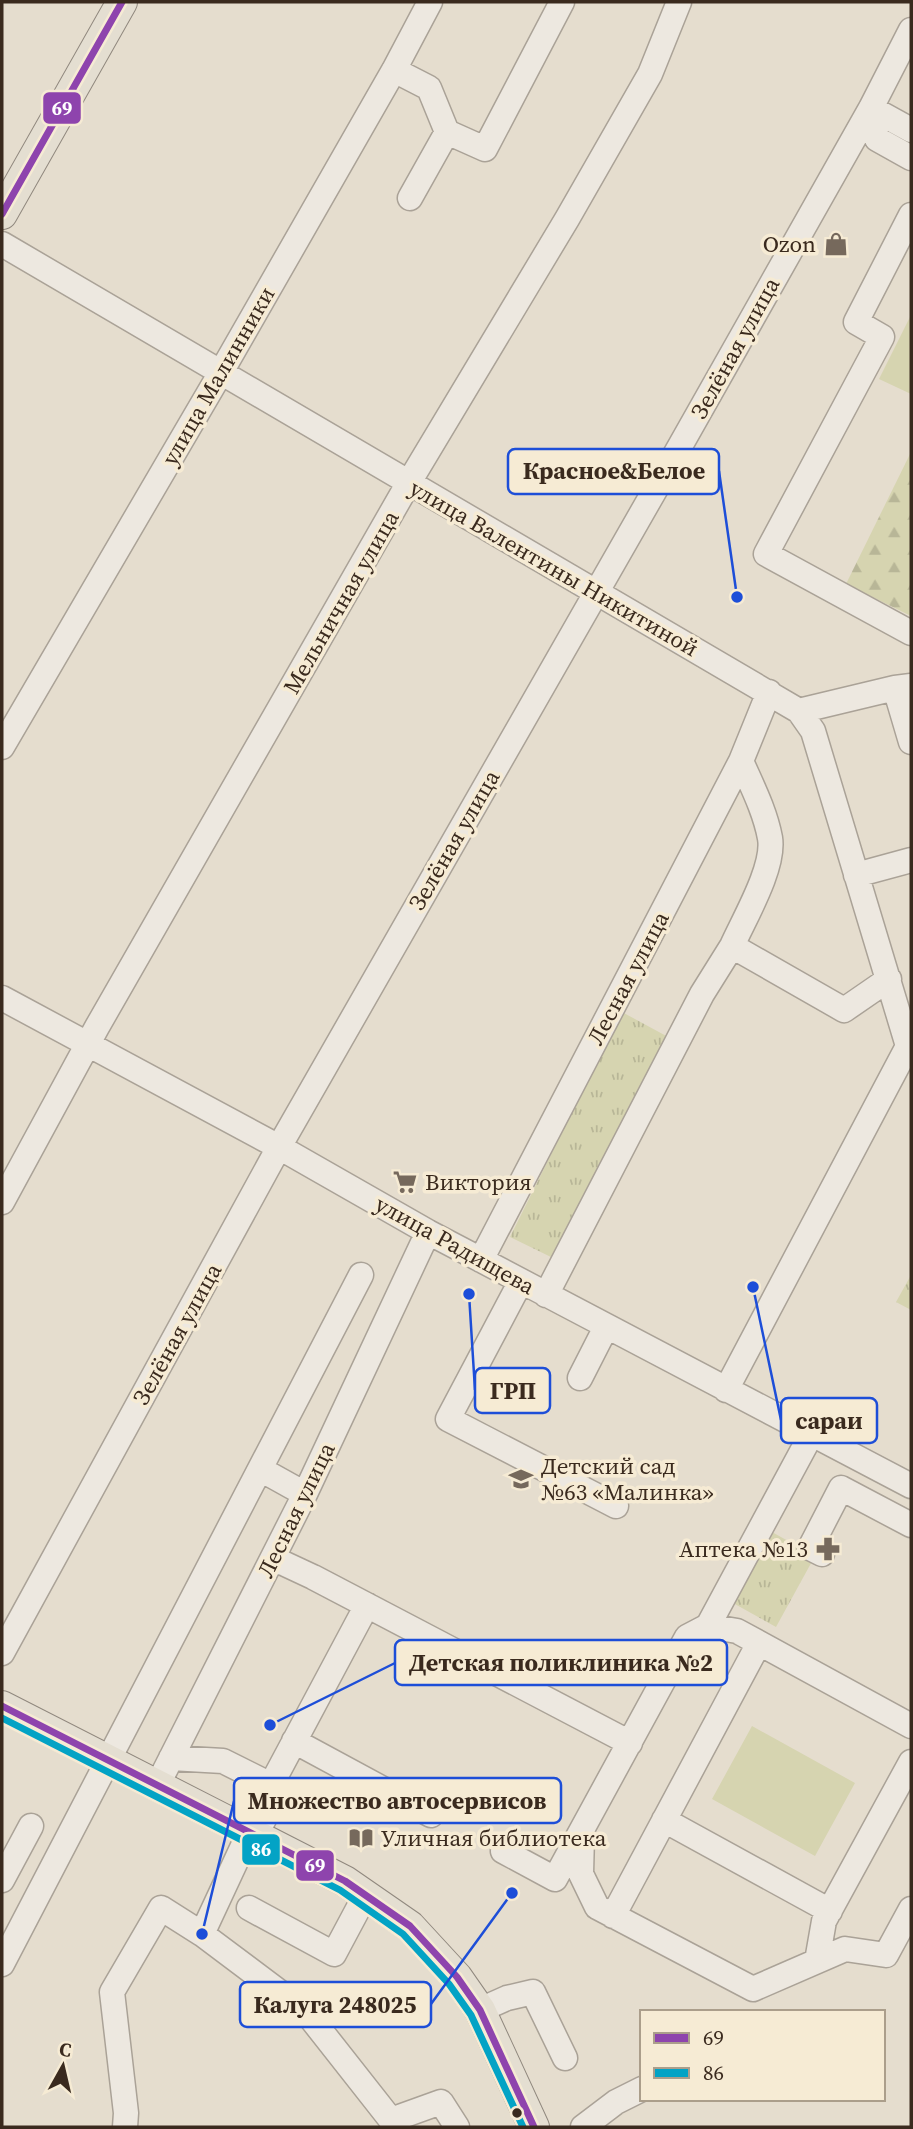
<svg xmlns="http://www.w3.org/2000/svg" width="913" height="2129" font-family="'Source Serif 4',serif">
  <style>
    .grass { fill: url(#grass-tufts) }
    .forest { fill: url(#forest-firs) }
    .pitch { fill: #d6d4b0 }
    .lines { fill: none; stroke-linecap: round; stroke-linejoin: round }
    .minor-casing { stroke: #aaa297; stroke-width: 27 }
    .major-casing { stroke: #90887e; stroke-width: 32 }
    .minor { stroke: #ede8e0; stroke-width: 24 }
    .major { stroke: #e4ded1; stroke-width: 30 }
    .bus-1-casing { stroke: #f6ebd4; stroke-width: 12 }
    .bus-2-casing { stroke: #f6ebd4; stroke-width: 12 }
    .bus-1 { stroke: #8e44ad; stroke-width: 7 }
    .bus-2 { stroke: #03a3c5; stroke-width: 7 }
    .bus-dot { fill: #3a2a1e; stroke: #f6ebd4; stroke-width: 2.5 }
    .labels { text-anchor: middle; dominant-baseline: central; stroke-width: 7; stroke-linejoin: round; paint-order: stroke }
    .poi-label { font-size: 23px; fill: #3a2a1e; stroke: #f6ebd4; text-anchor: start }
    .street-label { font-size: 23px; fill: #3a2a1e; stroke: #f6ebd4 }
    .leader { fill: none; stroke: #1d4ed8; stroke-width: 2.5 }
    .callout-dot { fill: #1d4ed8; stroke: #f6ebd4; stroke-width: 2.5 }
    .callout { fill: #f6ebd4; stroke: #1d4ed8; stroke-width: 2.5 }
    .callout-label { font-size: 24px; text-anchor: middle; font-weight: bold; fill: #3a2a1e }
    .line-badge { stroke: #f6ebd4; stroke-width: 2.5 }
    .badge-label { font-size: 19px; text-anchor: middle; font-weight: bold; fill: #fff }
  </style>
  <defs>
    <pattern id="grass-tufts" width="24" height="20" patternUnits="userSpaceOnUse" patternTransform="scale(1.75)"><rect width="24" height="20" fill="#d6d4b0"/><path d="M3 7l-1-3M5 7V3M7 7l1-3M15 17l-1-3M17 17v-4M19 17l1-3" fill="none" stroke="#b8b697"/></pattern>
    <pattern id="forest-firs" width="22" height="20" patternUnits="userSpaceOnUse" patternTransform="scale(1.75)"><rect width="22" height="20" fill="#d6d4b0"/><path d="M5 1l3.5 6h-7zM16 11l3.5 6h-7z" fill="#b8b697"/></pattern>
  </defs>
  <rect width="100%" height="100%" fill="#e5ddce"/>
  <path class="grass" d="M622 1012 670 1038 555 1259 510 1237Z
    M911 1275V1310L896 1302Z
    M772 1532 815 1556 776 1627 733 1603Z"/>
  <path class="forest" d="M911 452V616L846 584Z"/>
  <path class="pitch" d="M911 315V394L879 379Z
    M752 1726 855 1783 815 1856 712 1799Z"/>
  <g class="lines">
    <g class="minor-casing">
      <path id="minor" d="M394 70 429 88 447 132 485 149 562 2
        M871 108 877 139 911 158
        M871 108 911 130
        M410 198 447 132
        M911 215 856 322 882 337 766 554 911 633
        M2 244 799 711 813 731 908 1046 911 1048
        M895 688 911 742
        M799 711 895 688 911 686
        M2 747 220 374 394 70 430 2
        M741 761C752 786 765 811 770 838 775 867 744 919 732 946L844 1010 889 979
        M856 875 911 860
        M2 998 279 1147 428 1232 911 1486
        M2 1202 97 1027 408 484 567 219 650 74 679 2
        M481 1260 741 761 769 692
        M521 1281 448 1419 616 1506
        M546 1295 702 994 732 946
        M580 1378 606 1327
        M726 1390 908 1046
        M260 1469 305 1494
        M822 1554 810 1548 841 1488 911 1525
        M272 1561 283 1563 313 1577 630 1743
        M708 1626 812 1433
        M2 1653 279 1147 675 455 871 108 911 30
        M294 1741 431 1815
        M171 1758 223 1761 271 1785
        M158 1784 305 1494 428 1232
        M664 1820 830 1911
        M256 1834 273 1802 271 1785 367 1605
        M582 1835 581 1874 597 1907 753 1989 845 1949 886 1955 911 1909
        M503 1851 555 1879 687 1637 708 1626 737 1631 911 1726
        M2 1880 31 1826
        M249 1908 334 1954 366 1894
        M613 1916 759 1643
        M202 1934 250 1831
        M817 1961 824 1921 911 1762
        M2 1964 361 1275
        M480 2010 507 1998 533 1992 565 2058
        M125 2127 126 2113 112 1992 161 1908 202 1934 306 2012 391 2120 441 2102 457 2127
        M583 2127 616 2102 642 2089"/>
    </g>
    <g class="major-casing">
      <path id="major" d="M2 214 122 2
        M2 1706 345 1881 410 1926 457 1977 480 2010 534 2127"/>
    </g>
    <use href="#minor" class="minor"/>
    <use href="#major" class="major"/>
    <g class="bus-1-casing">
      <path id="bus-1" d="M2 214 122 2
        M2 1706 345 1881 410 1926 457 1977 480 2010 534 2127"/>
    </g>
    <g class="bus-2-casing">
      <path id="bus-2" d="M2 1718 340 1890 403 1934 449 1984 471 2015 523 2127"/>
    </g>
    <use href="#bus-1" class="bus-1"/>
    <use href="#bus-2" class="bus-2"/>
  </g>
  <defs>
    <g id="shop-bare" transform="scale(1.89)"><path d="M-5-2.5h2.3a2.7 3.5 0 0 1 5.4 0H5L5.5 6h-11ZM-1.5-2.5h3a1.5 2.3 0 0 0-3 0Z" fill="#76695c" stroke="#f6ebd4" stroke-width="2.5" paint-order="stroke"/></g>
    <g id="supermarket-bare" transform="scale(1.89)"><path d="M-6-5.5h2.5l.6 2H6L4.5 2H-2.5L-4.4-4H-6ZM-1.5 3.2a1.3 1.3 0 1 0 .1 0ZM3 3.2a1.3 1.3 0 1 0 .1 0Z" fill="#76695c" stroke="#f6ebd4" stroke-width="2.5" paint-order="stroke"/></g>
    <g id="school-bare" transform="scale(1.89)"><path d="M0-5L7-2L0 1L-7-2ZM-4 1L0 2.5L4 1V4Q0 6-4 4Z" fill="#76695c" stroke="#f6ebd4" stroke-width="2.5" paint-order="stroke"/></g>
    <g id="pharmacy-bare" transform="scale(1.89)"><path d="M-2-6h4v4h4v4h-4v4h-4v-4h-4v-4h4Z" fill="#76695c" stroke="#f6ebd4" stroke-width="2.5" paint-order="stroke"/></g>
    <g id="library-bare" transform="scale(1.89)"><path d="M-6-4Q-3-5.5-.7-3.5V5Q-3 3-6 4ZM6-4Q3-5.5 .7-3.5V5Q3 3 6 4Z" fill="#76695c" stroke="#f6ebd4" stroke-width="2.5" paint-order="stroke"/></g>
  </defs>
  <g fill-rule="evenodd">
    <use href="#shop-bare" x="836" y="244"/>
    <use href="#supermarket-bare" x="405" y="1182"/>
    <use href="#school-bare" x="521" y="1479"/>
    <use href="#pharmacy-bare" x="828" y="1549"/>
    <use href="#library-bare" x="361" y="1838"/>
  </g>
  <circle class="bus-dot" cx="517" cy="2113" r="6"/>
  <g class="labels">
    <g class="poi-label">
      <text x="816" y="244" text-anchor="end">Ozon</text>
      <text x="425" y="1182">Виктория</text>
      <text x="541" y="1466">Детский сад<tspan x="541" dy="26">№63 «Малинка»</tspan></text>
      <text x="808" y="1549" text-anchor="end">Аптека №13</text>
      <text x="381" y="1838">Уличная библиотека</text>
    </g>
    <g class="street-label">
      <text transform="translate(735 348) rotate(-61)">Зелёная улица</text>
      <text transform="translate(218 376) rotate(-60)">улица Малинники</text>
      <text transform="translate(554 568) rotate(30)">улица Валентины Никитиной</text>
      <text transform="translate(341 602) rotate(-60)">Мельничная улица</text>
      <text transform="translate(454 840) rotate(-60)">Зелёная улица</text>
      <text transform="translate(628 978) rotate(-62)">Лесная улица</text>
      <text transform="translate(455 1245) rotate(29)">улица Радищева</text>
      <text transform="translate(177 1334) rotate(-61)">Зелёная улица</text>
      <text transform="translate(296 1510) rotate(-64)">Лесная улица</text>
    </g>
  </g>
  <path class="leader" d="M737 597L719 471M469 1294L475 1390M753 1287L781 1420M270 1725L395 1663M202 1934L234 1801M512 1893L431 2004"/>
  <g class="callout-dot">
    <circle cx="737" cy="597" r="7"/>
    <circle cx="469" cy="1294" r="7"/>
    <circle cx="753" cy="1287" r="7"/>
    <circle cx="270" cy="1725" r="7"/>
    <circle cx="202" cy="1934" r="7"/>
    <circle cx="512" cy="1893" r="7"/>
  </g>
  <g class="callout">
    <rect x="508" y="449" width="211" height="45" rx="7"/>
    <rect x="475" y="1368" width="75" height="45" rx="7"/>
    <rect x="781" y="1398" width="96" height="45" rx="7"/>
    <rect x="395" y="1640" width="332" height="45" rx="7"/>
    <rect x="234" y="1778" width="327" height="45" rx="7"/>
    <rect x="240" y="1982" width="191" height="45" rx="7"/>
  </g>
  <g class="callout-label">
    <text x="614" y="479">Красное&amp;Белое</text>
    <text x="513" y="1399">ГРП</text>
    <text x="829" y="1429">сараи</text>
    <text x="561" y="1671">Детская поликлиника №2</text>
    <text x="397" y="1809">Множество автосервисов</text>
    <text x="335" y="2013">Калуга 248025</text>
  </g>
  <g class="line-badge">
    <rect x="42" y="91" width="40" height="34" rx="7" fill="#8e44ad"/>
    <rect x="241" y="1833" width="40" height="33" rx="7" fill="#03a3c5"/>
    <rect x="295" y="1849" width="40" height="33" rx="7" fill="#8e44ad"/>
  </g>
  <g class="badge-label">
    <text x="62" y="115">69</text>
    <text x="261" y="1856">86</text>
    <text x="315" y="1872">69</text>
  </g>
  <rect width="913" height="2129" fill="none" stroke="#3a2a1e" stroke-width="7"/>
  <rect x="640" y="2010" width="245" height="91" fill="#f6ebd4" stroke="#ab9e8b" stroke-width="2"/>
  <rect x="654" y="2033" width="35" height="10" fill="#8e44ad" stroke="#ab9e8b" stroke-width="2"/>
  <text x="703" y="2045" font-size="21" fill="#3a2a1e">69</text>
  <rect x="654" y="2068" width="35" height="10" fill="#03a3c5" stroke="#ab9e8b" stroke-width="2"/>
  <text x="703" y="2080" font-size="21" fill="#3a2a1e">86</text>
  <g transform="translate(63 2066) rotate(8)" stroke="#f6ebd4" stroke-width="5" paint-order="stroke">
  <path d="M0-5L12 26L0 18L-12 26Z" fill="#3a2a1e"/>
  <text y="-10" font-size="19" font-weight="bold" text-anchor="middle" fill="#3a2a1e">С</text>
  </g>
</svg>
